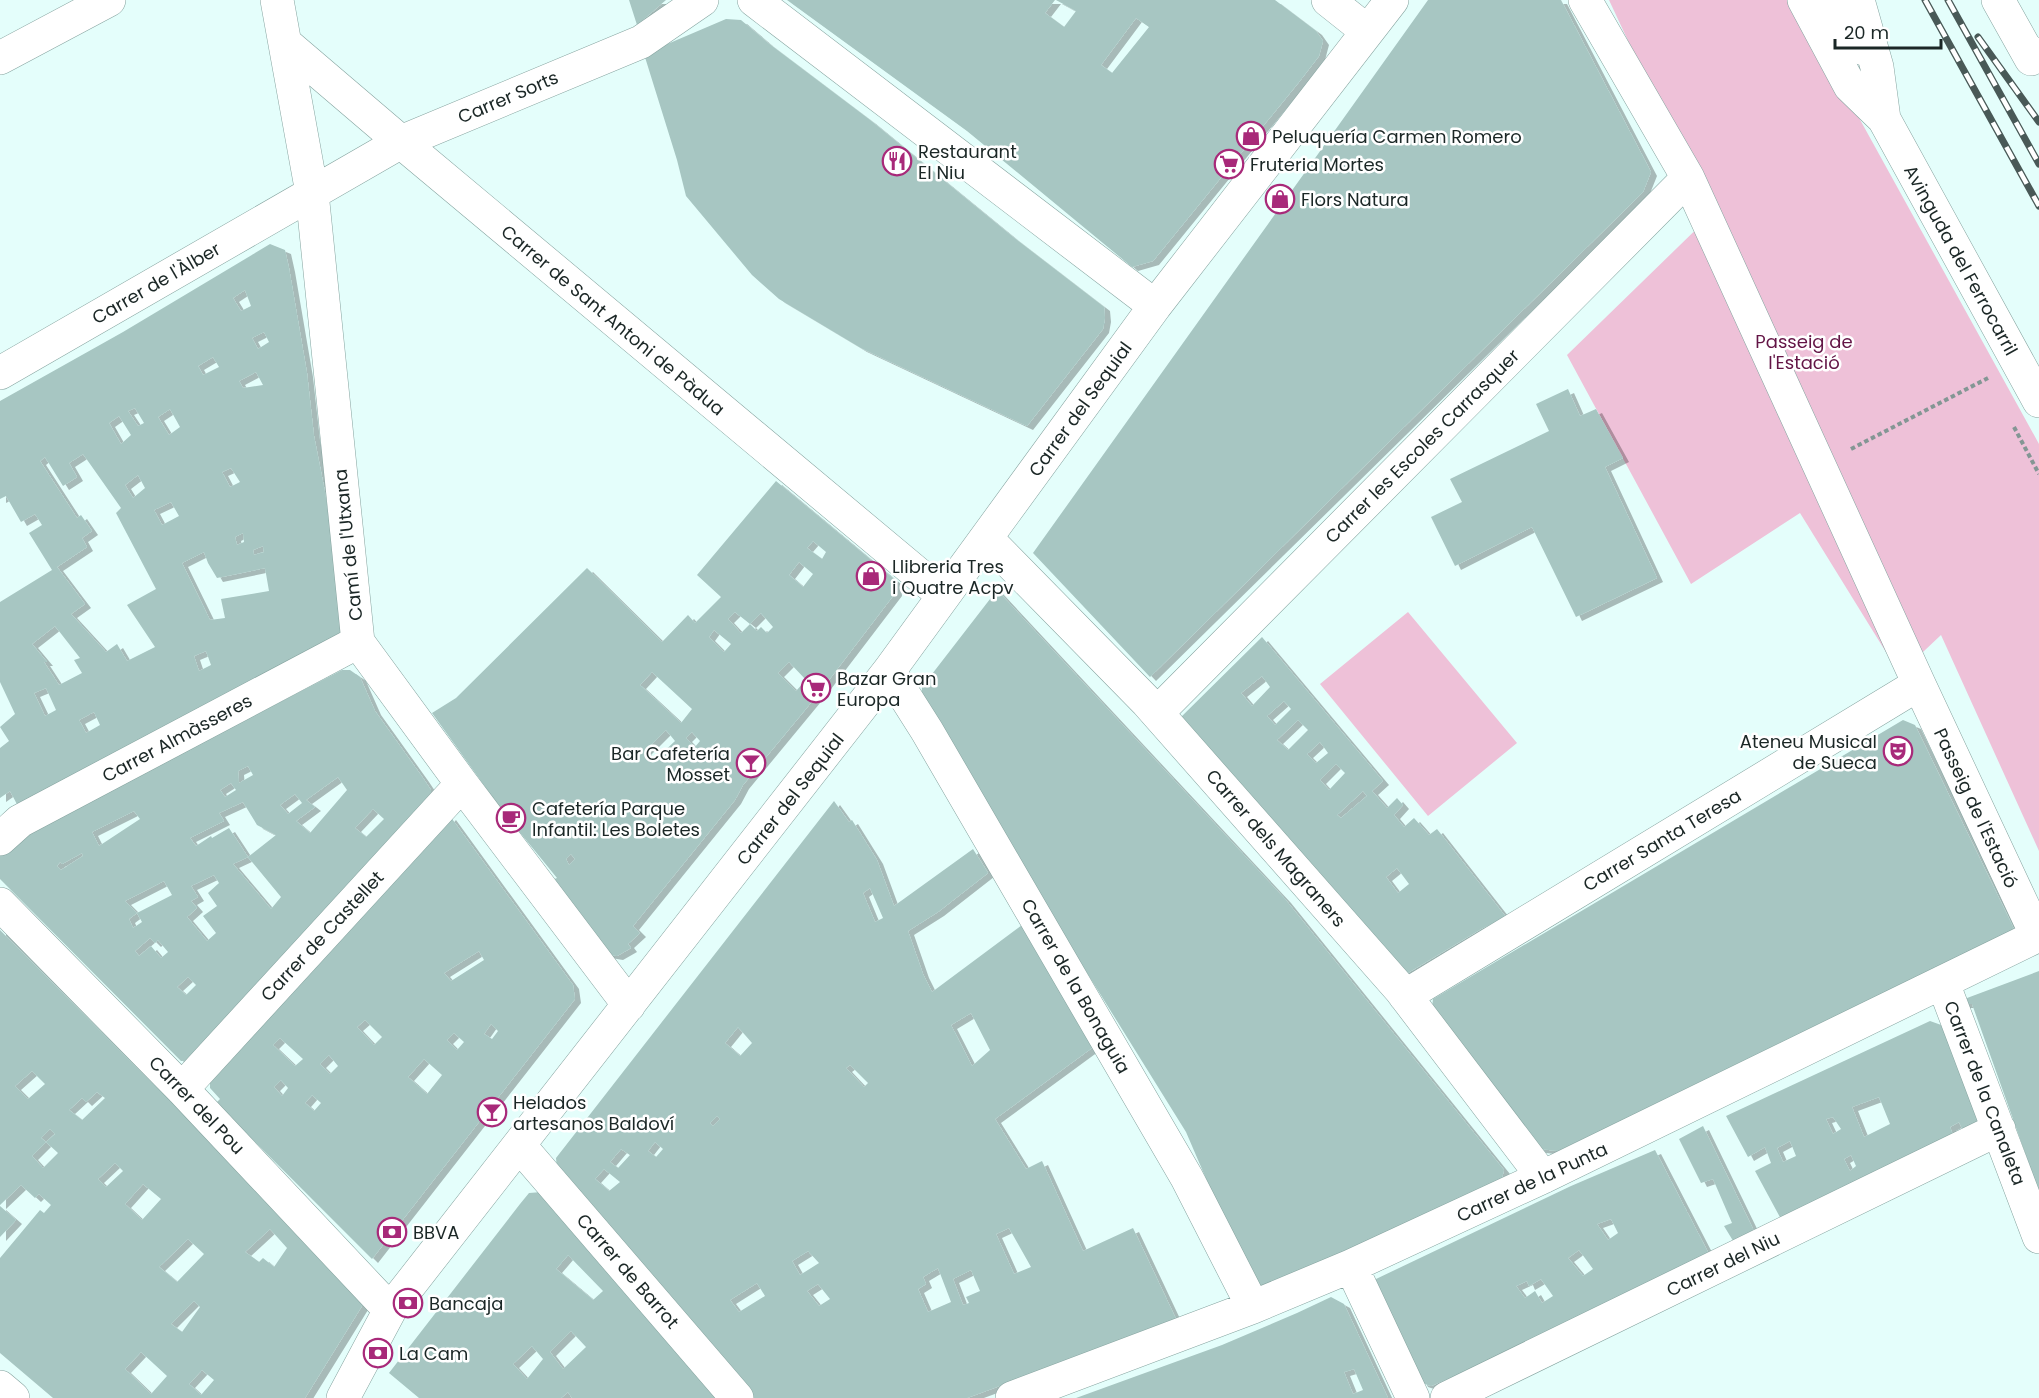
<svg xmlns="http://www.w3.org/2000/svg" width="2039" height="1398" font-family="Poppins,sans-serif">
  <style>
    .green { fill: #eec1d8 }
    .building { fill: #a7c6c2; fill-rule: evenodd; filter: url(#shadow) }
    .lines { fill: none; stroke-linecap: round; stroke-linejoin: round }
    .minor-casing { stroke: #85a39f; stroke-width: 34 }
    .path { stroke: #839694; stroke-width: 4; stroke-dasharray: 4.5 3; stroke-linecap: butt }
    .minor { stroke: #fff; stroke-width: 33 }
    .rail-casing { stroke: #495957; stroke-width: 7 }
    .rail { stroke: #fff; stroke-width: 4.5; stroke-dasharray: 14; stroke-linecap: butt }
    .labels { text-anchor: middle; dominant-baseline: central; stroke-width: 5; stroke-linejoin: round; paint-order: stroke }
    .street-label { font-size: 18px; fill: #1b2726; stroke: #fff }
    .poi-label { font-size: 18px; fill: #1b2726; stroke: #fff; text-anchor: start }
    .park-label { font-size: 18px; fill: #631546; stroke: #fff }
  </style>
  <defs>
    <filter id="shadow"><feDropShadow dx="6" dy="4" stdDeviation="0" flood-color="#0004"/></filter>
  </defs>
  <rect width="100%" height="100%" fill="#e4fefb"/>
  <path class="green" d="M1609 0H1794L2039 444V851L1941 635 1923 652 1897 670 1800 513 1691 584 1567 355 1714 212 1673 137Z
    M1408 612 1517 743 1428 816 1320 684Z"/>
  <path class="building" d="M629 0H666L637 25Z
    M787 0H1055L1045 13 1064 27 1076 11 1056 0H1275L1316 31 1323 41 1319 56 1299 82 1153 261 1132 267 967 131ZM1136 18 1149 27 1112 73 1101 65Z
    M1428 0H1561L1651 172 1643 192 1150 677 1033 553Z
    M726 19 741 20 768 43 870 120 1013 237 1104 307 1105 318 1103 329 1027 426 861 348 779 299 752 275 686 196 677 160 644 54Z
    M270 244 285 250 289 268 307 373 314 436 325 492 347 631 20 810 10 791 0 798V748L9 741 0 727 15 714 0 682V602L52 570 29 533 42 525 35 514 21 522 6 496 0 499V401L123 332ZM245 290 251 306 241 311 233 298ZM264 332 269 342 258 349 252 338ZM213 357 219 367 203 375 198 366ZM256 372 263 385 243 388 239 381ZM135 408 144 423 138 426 128 411ZM170 409 180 427 169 435 158 417ZM119 416 131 435 121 444 109 423ZM83 454 121 508 116 513 156 589 127 605 155 647 127 661 117 644 106 652 71 614 85 604 57 567 87 547 82 538 92 531 81 515 77 518 40 461 45 457 63 486 77 477 69 463ZM231 468 240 482 230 487 222 472ZM138 475 145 488 133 498 125 485ZM171 502 179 516 162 525 154 510ZM243 533 244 542 237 545 235 537ZM263 546 264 552 254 555 253 550ZM204 552 208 563 217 578 265 568 269 591 221 599 225 618 210 620 182 563ZM55 626 80 658 74 660 82 673 59 685 44 662H47L32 644ZM206 651 211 665 199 671 194 656ZM46 688 56 710 45 716 34 693ZM94 712 100 725 86 733 79 720Z
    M1568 389 1580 416 1596 409 1623 458 1605 467 1657 578 1576 617 1532 527 1455 566 1431 517 1462 502 1450 479 1549 431 1536 404Z
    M776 481 895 580 896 592 819 693 743 785 735 800 633 926 640 933 628 944 631 948 617 956 605 954 552 880 557 878 504 813 432 713 456 698 587 568 662 642 688 615 695 623 721 597 697 575ZM813 541 826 552 822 559 807 548ZM799 562 813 574 803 587 789 575ZM735 612 750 624 761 613 773 627 767 633 761 627 757 631 750 624 741 633 728 619ZM714 630 731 644 724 652 709 637ZM789 662 806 680 796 691 778 673ZM652 672 692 709 681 723 640 685ZM666 730 675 741 654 761 645 751ZM692 732 700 741 695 747 686 738ZM571 854 575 859 569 865 566 859Z
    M997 590 1285 899 1504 1170 1502 1178 1270 1289 1251 1283 1186 1132 921 706 922 687Z
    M1262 637 1383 781 1372 791 1387 808 1397 798 1403 805 1394 815 1404 827 1414 818 1429 835 1437 829 1506 917 1481 929 1406 974 1177 721ZM1262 676 1270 687 1252 706 1241 693ZM1284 701 1291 709 1275 725 1267 716ZM1298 720 1308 730 1288 750 1277 740ZM1320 742 1328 753 1316 763 1307 754ZM1336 764 1345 773 1329 790 1320 780ZM1363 791 1367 796 1341 818 1337 815ZM1397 868 1409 884 1398 893 1386 877Z
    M342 670H350L360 677 375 711 423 778 431 790V797L195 1060 181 1061 0 879V855L31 831ZM248 766 253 775 239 783 238 771ZM338 777 347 790 310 833 296 821 315 807 306 800ZM231 783 236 790 225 797 220 790ZM295 794 302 803 288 814 280 805ZM243 802 257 825 276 835 248 857 281 897 271 909 233 864 248 857 229 828 212 838 211 836 196 846 190 838 224 821 219 813ZM373 809 384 819 366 837 355 828ZM134 811 140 819 99 846 92 832ZM82 853 83 856 61 870 57 866 60 862 62 864ZM214 875 219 883 208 893 217 906 203 916 216 933 207 941 187 917 197 908 191 901 198 897 191 886ZM164 881 172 895 137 913 125 901ZM137 913 142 922 133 928 129 919ZM150 938 155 943 158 940 168 952 161 958 151 946 139 956 135 951ZM188 977 196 985 186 995 177 987Z
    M1903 720 1915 725 2015 931 1558 1151 1540 1149 1431 1016 1433 999Z
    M834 801 849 822 852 820 877 860 894 906 973 849 988 873 938 912 908 931 923 974 932 992 1022 925 1096 1045 995 1119 1026 1169 1042 1161 1083 1251 1133 1228 1177 1321 967 1398H754L557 1170 556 1158ZM870 888 883 918 875 922 863 893ZM971 1013 990 1050 972 1066 951 1025ZM738 1027 752 1043 740 1056 725 1043ZM850 1065 868 1083 864 1087 846 1068ZM717 1116 720 1119 713 1126 710 1123ZM655 1142 663 1149 656 1157 648 1151ZM621 1149 630 1155 618 1168 610 1162ZM604 1169 620 1182 609 1191 595 1179ZM1009 1228 1031 1267 1014 1274 996 1234ZM808 1251 819 1263 800 1275 792 1261ZM938 1268 951 1302 928 1312 918 1289 926 1284 923 1277ZM971 1270 980 1291 966 1297 969 1303 963 1305 953 1279ZM757 1283 765 1296 739 1312 730 1300ZM818 1284 830 1299 819 1306 807 1291Z
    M450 816 573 985 575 999 372 1259 216 1103 220 1099 210 1088V1080ZM479 951 484 960 451 981 444 973ZM365 1020 382 1037 374 1045 357 1027ZM491 1024 498 1031 492 1039 484 1034ZM454 1033 464 1042 457 1050 447 1040ZM280 1038 303 1059 295 1066 273 1045ZM329 1055 338 1066 330 1074 320 1064ZM424 1059 442 1075 427 1094 408 1077ZM281 1080 288 1088 282 1096 274 1087ZM312 1095 321 1103 314 1111 305 1103Z
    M0 930 150 1081 370 1293 305 1398H53L0 1353V1258L40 1210 44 1213 51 1205 39 1194 35 1198 21 1185 0 1205ZM32 1071 45 1084 28 1099 15 1086ZM97 1092 105 1098 82 1120 69 1110 82 1098 86 1102ZM50 1129 55 1134 46 1142 58 1153 43 1168 32 1156 46 1142 41 1138ZM115 1163 123 1171 106 1187 98 1179ZM143 1184 161 1199 142 1220 125 1204ZM270 1229 287 1248 274 1267 263 1258 259 1262 245 1252ZM188 1239 204 1254 177 1282 159 1267ZM194 1301 200 1307 182 1332 171 1324ZM141 1352 167 1376 151 1394 125 1369ZM202 1370 214 1380 201 1395 189 1384Z
    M2039 971V1192L1972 1004H1951Z
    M1930 1021 1944 1026 1981 1118 1965 1135 1959 1122 1950 1127 1955 1141 1782 1221 1755 1171 1771 1163 1765 1147 1748 1157 1726 1116ZM1879 1097 1890 1124 1864 1137 1852 1107ZM1833 1117 1841 1129 1833 1134 1826 1119ZM1790 1141 1796 1156 1783 1162 1777 1148ZM1851 1155 1856 1166 1850 1171 1844 1159Z
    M1703 1126 1755 1233 1735 1244 1724 1226 1732 1223 1713 1179 1701 1183 1679 1139Z
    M1655 1150 1710 1256 1481 1365 1431 1386 1422 1383 1375 1286 1376 1279 1571 1186ZM1611 1219 1618 1233 1608 1240 1597 1224ZM1579 1250 1593 1269 1583 1276 1568 1258ZM1541 1279 1553 1296 1542 1303 1535 1291 1525 1298 1516 1286 1527 1281 1529 1286Z
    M542 1192 720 1398H572L568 1392 561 1398H419L389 1373 520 1204 529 1193ZM568 1255 603 1291 593 1300 556 1269ZM571 1331 586 1347 563 1369 550 1352ZM532 1346 543 1359 527 1379 513 1364Z
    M0 1206 16 1220 0 1237Z
    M1331 1297 1344 1304 1388 1398H1076L1222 1345 1297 1313ZM1354 1369 1363 1390 1353 1394 1344 1372Z"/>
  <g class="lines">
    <g class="minor-casing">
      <path id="minor" d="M277 0 312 193 358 642 462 784 629 1005
        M754 0 1155 306
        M1328 0 1367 31
        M1585 0 1688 178 1919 684 2037 936
        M1804 0 1850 86 1884 119 2039 401
        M1831 0 1840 16 1864 49
        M1858 0 1877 67 1884 119
        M1998 0 2031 59 2039 54
        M285 43 401 142 943 595
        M0 58 109 0
        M0 373 401 142 641 42 702 0
        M986 538 1147 702 1400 989 1543 1177
        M889 671 927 731 1187 1178 1253 1307
        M1157 713 1688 178
        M0 839 20 821 358 642
        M0 904 182 1089 390 1310
        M1943 983 2039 1237
        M1405 996 1919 684
        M182 1089 462 784
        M519 1145 737 1398
        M1351 1266 1413 1398
        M0 1387 13 1398
        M343 1398 390 1310 889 671 1155 306 1392 0
        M1012 1398 1253 1307 1351 1266 1543 1177 2039 935
        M1447 1398 1999 1129"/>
    </g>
    <path class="path" d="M2014 427 2039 474
      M1851 449 1988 378"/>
    <use href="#minor" class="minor"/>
    <g class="rail-casing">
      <path id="rail" d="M1925 0 2039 206
        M1948 0 2039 164
        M1978 37 2039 122"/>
    </g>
    <use href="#rail" class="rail"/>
  </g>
  <defs>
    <g id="shop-ring" transform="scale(1.5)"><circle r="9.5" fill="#fff" stroke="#a82979" stroke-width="1.5"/><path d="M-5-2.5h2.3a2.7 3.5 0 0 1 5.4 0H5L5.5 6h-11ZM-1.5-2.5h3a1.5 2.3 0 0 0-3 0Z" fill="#a82979"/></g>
    <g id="restaurant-ring" transform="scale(1.5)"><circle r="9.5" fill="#fff" stroke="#a82979" stroke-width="1.5"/><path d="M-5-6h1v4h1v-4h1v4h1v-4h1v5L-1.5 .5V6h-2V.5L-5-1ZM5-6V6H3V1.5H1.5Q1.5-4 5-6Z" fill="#a82979"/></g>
    <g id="supermarket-ring" transform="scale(1.5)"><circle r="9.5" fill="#fff" stroke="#a82979" stroke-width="1.5"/><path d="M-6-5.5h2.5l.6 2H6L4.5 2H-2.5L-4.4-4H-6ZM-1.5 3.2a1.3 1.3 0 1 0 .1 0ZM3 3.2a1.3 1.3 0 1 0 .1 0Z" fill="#a82979"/></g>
    <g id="theatre-ring" transform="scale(1.5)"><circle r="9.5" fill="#fff" stroke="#a82979" stroke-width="1.5"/><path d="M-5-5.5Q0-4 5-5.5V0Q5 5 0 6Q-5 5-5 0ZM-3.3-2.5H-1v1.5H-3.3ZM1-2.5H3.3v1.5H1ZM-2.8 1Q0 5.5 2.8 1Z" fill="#a82979"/></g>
    <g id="bar-ring" transform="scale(1.5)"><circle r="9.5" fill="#fff" stroke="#a82979" stroke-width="1.5"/><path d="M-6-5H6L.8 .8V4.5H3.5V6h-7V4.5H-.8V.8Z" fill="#a82979"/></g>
    <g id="cafe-ring" transform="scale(1.5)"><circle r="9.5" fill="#fff" stroke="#a82979" stroke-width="1.5"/><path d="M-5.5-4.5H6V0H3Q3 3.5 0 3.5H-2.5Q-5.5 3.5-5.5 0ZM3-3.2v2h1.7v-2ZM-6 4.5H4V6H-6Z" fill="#a82979"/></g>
    <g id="bank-ring" transform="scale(1.5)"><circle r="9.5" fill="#fff" stroke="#a82979" stroke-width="1.5"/><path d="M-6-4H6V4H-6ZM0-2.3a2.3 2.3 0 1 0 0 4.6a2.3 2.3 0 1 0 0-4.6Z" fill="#a82979"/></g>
  </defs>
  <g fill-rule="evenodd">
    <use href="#shop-ring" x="1251" y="136"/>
    <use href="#restaurant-ring" x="897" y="161"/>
    <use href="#supermarket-ring" x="1229" y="164"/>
    <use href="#shop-ring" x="1280" y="199"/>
    <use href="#shop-ring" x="871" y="576"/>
    <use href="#supermarket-ring" x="816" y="688"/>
    <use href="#theatre-ring" x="1898" y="751"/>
    <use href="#bar-ring" x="751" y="763"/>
    <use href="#cafe-ring" x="511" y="818"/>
    <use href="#bar-ring" x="492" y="1112"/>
    <use href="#bank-ring" x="392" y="1232"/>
    <use href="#bank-ring" x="408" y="1303"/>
    <use href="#bank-ring" x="378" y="1353"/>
  </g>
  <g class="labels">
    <g class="street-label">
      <text transform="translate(508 97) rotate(-23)">Carrer Sorts</text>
      <text transform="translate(1961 260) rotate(61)">Avinguda del Ferrocarril</text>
      <text transform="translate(156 283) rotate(-30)">Carrer de l'Àlber</text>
      <text transform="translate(613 320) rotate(40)">Carrer de Sant Antoni de Pàdua</text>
      <text transform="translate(1080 409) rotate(-54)">Carrer del Sequial</text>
      <text transform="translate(1422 446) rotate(-45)">Carrer les Escoles Carrasquer</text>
      <text transform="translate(348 545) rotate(-96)">Camí de l'Utxana</text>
      <text transform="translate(177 738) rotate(-28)">Carrer Almàsseres</text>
      <text transform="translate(790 799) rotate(-52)">Carrer del Sequial</text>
      <text transform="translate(1976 808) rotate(65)">Passeig de l'Estació</text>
      <text transform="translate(1662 840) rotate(-31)">Carrer Santa Teresa</text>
      <text transform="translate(1276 848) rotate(49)">Carrer dels Magraners</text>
      <text transform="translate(322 936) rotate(-47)">Carrer de Castellet</text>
      <text transform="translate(1076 986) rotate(60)">Carrer de la Bonaguia</text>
      <text transform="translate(1985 1093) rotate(69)">Carrer de la Canaleta</text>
      <text transform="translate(197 1105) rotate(46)">Carrer del Pou</text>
      <text transform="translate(1532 1182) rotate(-25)">Carrer de la Punta</text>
      <text transform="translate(1723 1264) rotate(-26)">Carrer del Niu</text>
      <text transform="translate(628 1271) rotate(49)">Carrer de Barrot</text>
    </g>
    <g class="poi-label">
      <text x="1272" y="136">Peluquería Carmen Romero</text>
      <text x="918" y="151">Restaurant<tspan x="918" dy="21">El Niu</tspan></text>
      <text x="1250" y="164">Fruteria Mortes</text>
      <text x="1301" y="199">Flors Natura</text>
      <text x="892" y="566">Llibreria Tres<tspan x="892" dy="21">i Quatre Acpv</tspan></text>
      <text x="837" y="678">Bazar Gran<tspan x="837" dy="21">Europa</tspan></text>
      <text x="1877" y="741" text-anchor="end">Ateneu Musical<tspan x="1877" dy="21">de Sueca</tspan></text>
      <text x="730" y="753" text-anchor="end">Bar Cafetería<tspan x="730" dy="21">Mosset</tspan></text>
      <text x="532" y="808">Cafetería Parque<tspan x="532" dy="21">Infantil: Les Boletes</tspan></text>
      <text x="513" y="1102">Helados<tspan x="513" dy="21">artesanos Baldoví</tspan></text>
      <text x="413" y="1232">BBVA</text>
      <text x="429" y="1303">Bancaja</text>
      <text x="399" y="1353">La Cam</text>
    </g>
    <g class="park-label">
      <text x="1804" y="341">Passeig de<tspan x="1804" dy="21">l'Estació</tspan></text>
    </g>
  </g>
  <path d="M1835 39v9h106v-9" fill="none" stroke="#1b2726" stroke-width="3"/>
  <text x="1844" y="39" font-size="18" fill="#1b2726" stroke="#ffffff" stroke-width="4.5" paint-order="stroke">20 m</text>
</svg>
